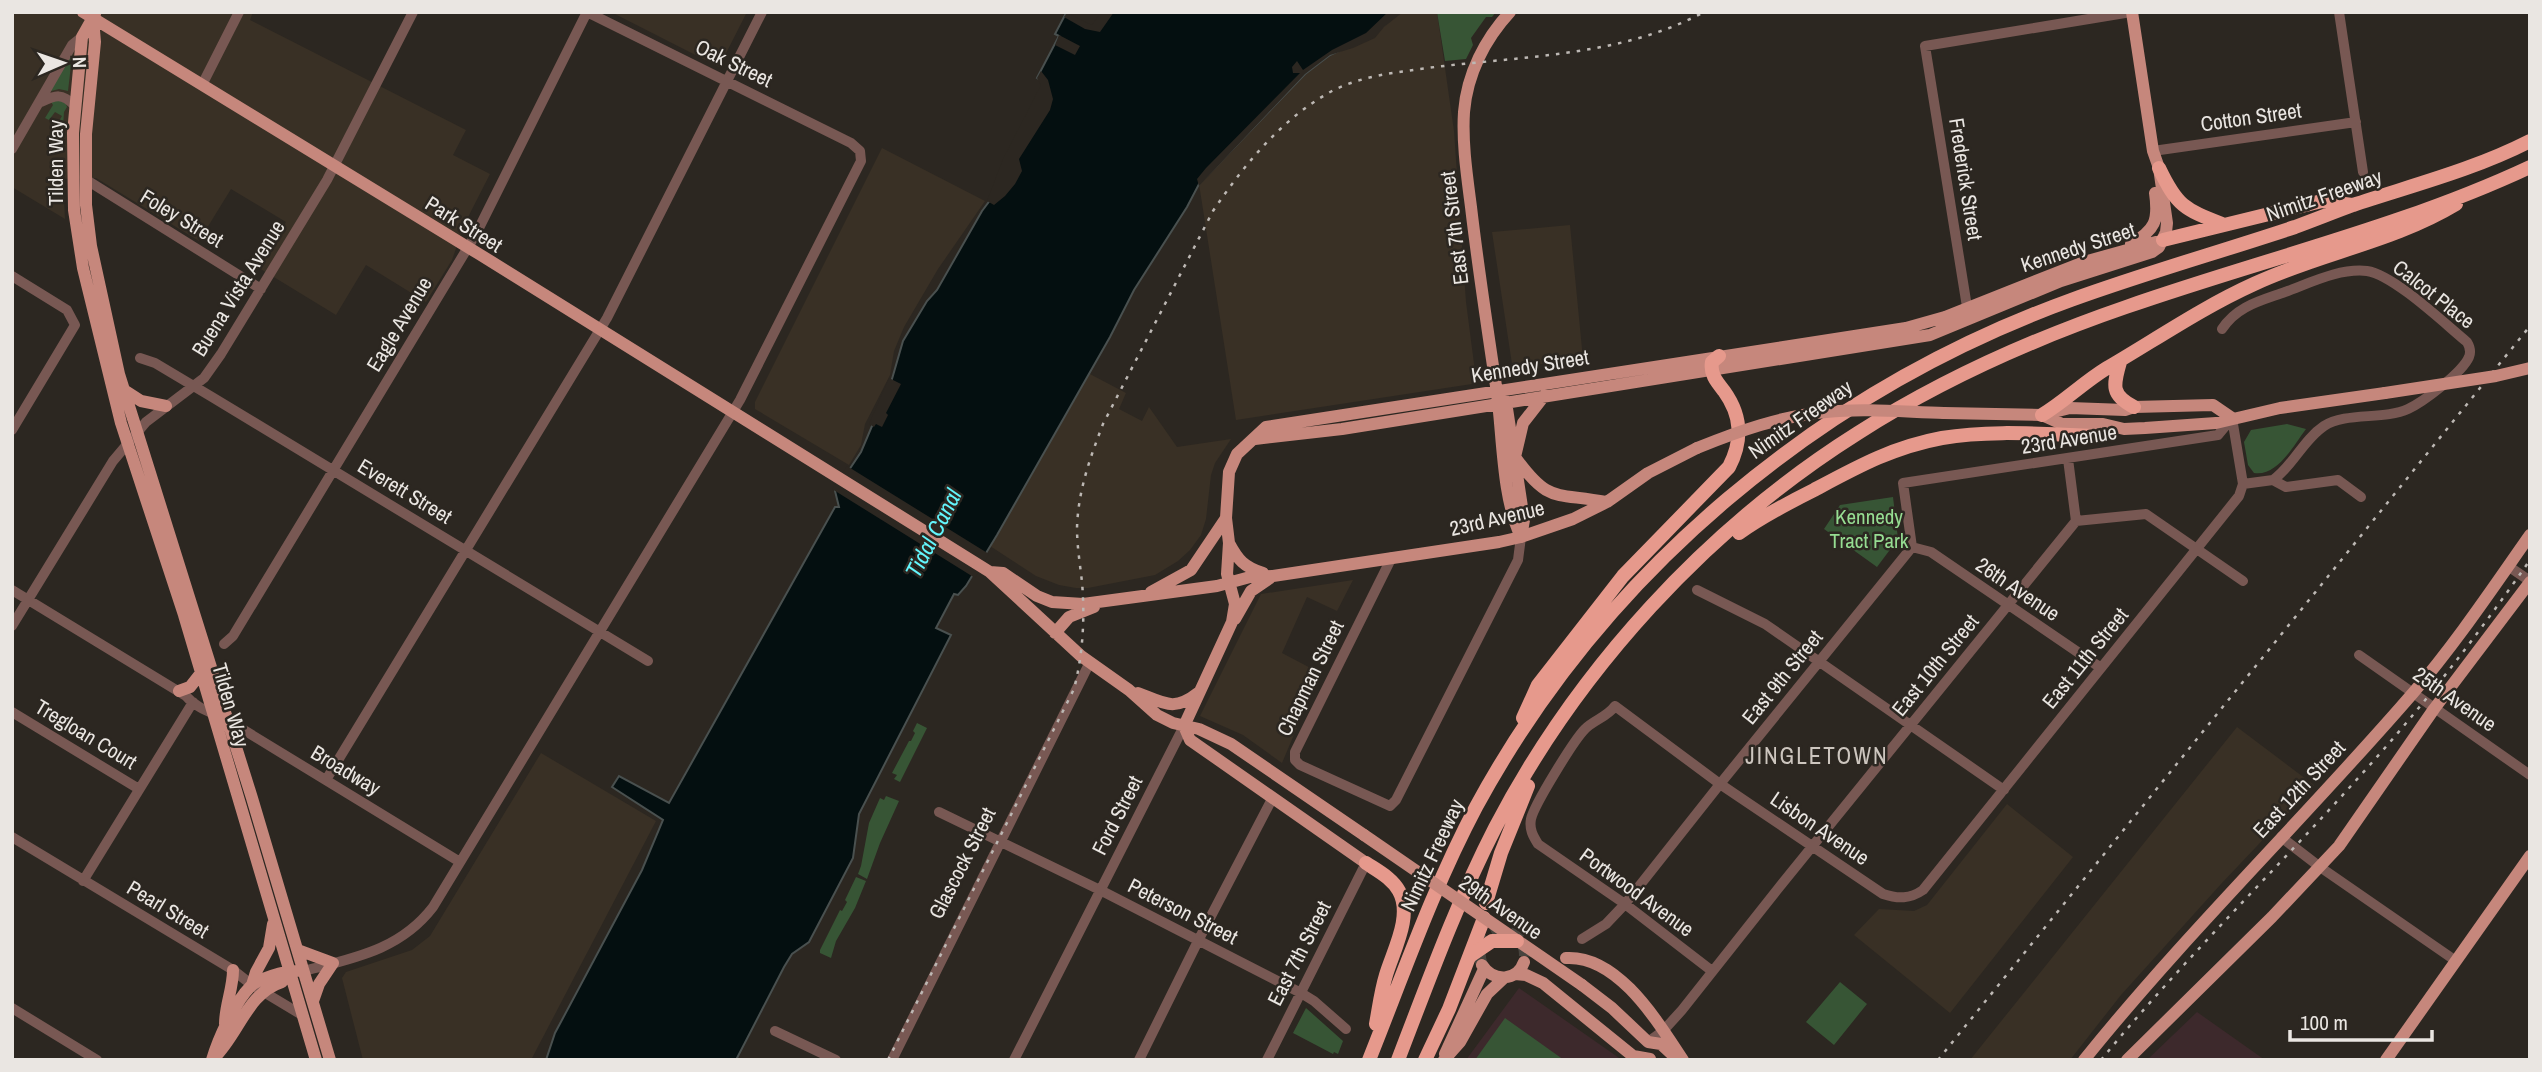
<svg xmlns="http://www.w3.org/2000/svg" width="2542" height="1072" font-family="'Archivo Narrow',sans-serif">
  <style>
    .built { fill: #393025 }
    .education { fill: #3d292c }
    .green { fill: #375535 }
    .water { fill: #040f10; stroke: #49504f; stroke-width: 2 }
    .pier { fill: #2c2721 }
    .lines { fill: none; stroke-linecap: round; stroke-linejoin: round }
    .major-tunnel { stroke: #48443e; stroke-width: 12; stroke-dasharray: 12 6; stroke-linecap: butt }
    .minor { stroke: #785853; stroke-width: 10 }
    .major { stroke: #c6877c; stroke-width: 12 }
    .highway { stroke: #e6998c; stroke-width: 14 }
    .rail { stroke: #bdb8b4; stroke-width: 2.5; stroke-dasharray: 3.5 7; stroke-linecap: butt }
    .major-bridge { stroke: #c6877c; stroke-width: 12 }
    .highway-bridge { stroke: #e6998c; stroke-width: 14 }
    .labels { text-anchor: middle; dominant-baseline: central; stroke-width: 5; stroke-linejoin: round; paint-order: stroke }
    .street-label { font-size: 21px; fill: #eae6e2; stroke: #2c2721 }
    .park-label { font-size: 21px; fill: #96dd92; stroke: #2c2721 }
    .water-label { font-size: 23px; font-style: italic; fill: #63f6fd; stroke: #2c2721 }
    .neighbourhood-label { font-size: 23px; letter-spacing: 2px; fill: #cdc6bf; stroke: #2c2721 }
  </style>
  <rect width="100%" height="100%" fill="#2c2721"/>
  <path class="built" d="M12 12H253L250 20 466 130 453 155 490 174 464 225 452 260 426 302 366 265 336 315 259 268 286 222 231 189 199 241 96 178 63 179 65 219 12 187Z
    M611 12H747L719 67Z
    M1399 12H1437L1454 131 1466 302 1476 379 1472 384 1236 420 1199 184 1305 74 1330 55Z
    M882 148 985 201 938 269 904 327 894 351 890 375 865 424 861 445 849 465 755 409V402Z
    M1570 225 1583 359 1518 367 1512 364 1492 232Z
    M1088 373 1126 393 1119 409 1142 421 1149 407 1177 447 1231 439 1215 463 1211 475 1206 519 1201 535 1190 550 1178 561 1155 575 1088 588H1076L1059 585 1036 576 990 546Z
    M1353 580 1337 611 1307 597 1282 653 1320 673 1282 763 1243 735 1200 716 1261 594Z
    M2237 727 2314 785 2312 788 2221 884 2121 995 2070 1060H1970Z
    M541 753 656 821 531 1060H363L342 978 346 972 412 950 430 936Z
    M2007 804 2073 857 1950 1013 1854 935 1879 909 1914 911 1927 905Z"/>
  <path class="education" d="M1519 988 1622 1060H1466Z
    M2197 1012 2265 1060H2147Z"/>
  <path class="green" d="M1437 12H1496L1492 17H1486L1471 38 1473 45 1466 59 1445 61Z
    M73 48 68 91 59 89 47 92Z
    M59 99 66 104 67 107 64 112 63 127 59 121 62 116 55 112 49 120 45 118 53 105 51 102Z
    M2287 424 2306 429C2294 445 2277 477 2254 473L2248 465 2244 442 2251 430Z
    M1893 497 1898 539 1877 567 1824 529 1840 505Z
    M917 723 927 728 900 782 894 779 897 775 892 773 909 741H911L915 733 913 731Z
    M886 796 899 801 880 843 867 879 858 874 861 866 869 823 880 798 884 800Z
    M856 877 866 881 855 908 836 941 831 958 820 953V950L840 910 842 911 847 902 845 900Z
    M1840 982 1867 1004 1834 1045 1806 1022Z
    M1306 1008 1343 1041 1338 1054 1334 1052 1333 1054 1293 1033Z
    M1505 1018 1564 1060H1475Z"/>
  <path class="water" d="M1106 12H1399L1373 35 1330 55 1305 74 1199 184 1187 207 1134 290 1110 337 997 535 966 586 958 595 954 594 936 628 951 635 859 814 853 858 809 942 792 954 784 967 736 1060H546L555 1033 642 870 663 820 612 787 619 776 669 803 835 507H839L835 491 861 452 892 379 903 341 927 301 937 290 982 211 991 199 1045 83 1037 78 1059 36 1055 34 1065 15 1094 28Z"/>
  <path class="pier" d="M1101 12H1114L1100 32 1085 29 1064 17 1067 13 1092 25Z
    M1388 12H1403L1384 27 1375 38 1353 48 1330 55 1305 74 1199 186 1197 179 1206 168 1300 73H1293L1292 67 1297 61 1303 70 1332 50 1366 33Z
    M1059 35 1080 46 1075 55 1055 45Z
    M1041 71 1048 80 1053 99 1050 110 1019 159 1022 171 1015 184 1005 196 994 205 987 201 1003 159 1041 85 1037 78Z
    M889 378 901 384 886 413 888 415 882 427 876 424 874 427 869 424Z
    M847 466 989 554 975 578 832 489Z"/>
  <g class="lines">
    <path class="major-tunnel" d="M1482 965C1475 948 1485 934 1502 931 1519 934 1528 945 1524 962"/>
    <path class="minor" d="M2339 12 2363 172
      M202 85 239 12
      M41 102C56 95 62 93 74 105
      M12 149 72 45 82 37
      M2153 151 2356 122
      M85 179 261 289
      M12 276 67 310 75 325 12 430
      M1968 313 1925 46 2131 12
      M2222 329C2237 306 2260 301 2285 292 2310 283 2339 268 2367 271 2394 275 2445 324 2467 342 2470 347 2471 352 2469 357 2462 373 2423 402 2408 409 2384 420 2345 412 2324 426 2303 440 2293 466 2273 480
      M140 358 155 363 212 397 648 661
      M2243 484 2273 480 2286 487 2338 480 2361 497
      M2076 521 2146 514 2243 581
      M1912 547 1931 552 2101 668
      M1392 557 1295 752V760L1300 765 1390 806 1396 800 1518 560 1521 537
      M2508 566 2530 581
      M12 590 186 696C197 709 214 713 229 721L460 862
      M1697 590 1765 624 2004 790
      M12 626 113 461 146 422 204 378 221 354 327 180 413 12
      M224 644 233 636 476 234 587 12
      M2359 655 2530 775
      M12 712 139 789
      M326 780 607 318 762 12
      M939 812 1100 890 1301 993 1314 1001 1346 1029
      M12 837 233 970 252 985 302 1015
      M2281 837 2320 867 2456 961
      M83 881 193 702
      M1582 939 1606 924 1625 904 1720 784 1912 547 1903 483 2218 435 2232 418
      M304 971C354 958 400 950 433 907L740 400 861 161 860 151 851 143 587 12
      M1712 971 1625 904 1538 844C1533 836 1529 829 1531 819 1534 805 1574 740 1585 729 1594 720 1607 717 1615 706L1720 784 1883 894C1898 899 1910 899 1923 890L2239 496 2243 484 2232 418
      M12 1008 97 1060
      M775 1031 836 1060
      M1648 1042 1663 1031 1682 1010 1777 890 2076 521 2068 459
      M892 1060 1090 662
      M1014 1060 1184 726
      M1139 1060 1198 941 1272 799
      M1267 1060 1366 863"/>
    <path class="major" d="M83 12 479 254 990 572 1081 656 1129 690 1157 715 1173 723 1199 729 1231 744 1364 835
      M1510 12C1485 39 1467 74 1464 112 1462 143 1467 176 1471 207 1478 267 1487 326 1496 386 1503 432 1501 495 1521 537
      M95 14 82 37 73 133 74 210 83 268 121 423 184 615 316 1060
      M93 19 95 42 86 134V205L91 246 119 374 252 798 330 1060
      M2131 244C2155 230 2159 221 2155 193
      M124 390 141 401 166 406
      M1544 396 1523 423 1515 457C1549 504 1554 492 1606 502
      M1502 397 1506 402 1524 520 1521 537
      M1944 413 2042 415 2070 408 2125 410 2134 407 2213 405 2232 418
      M2042 415 2062 424H2103L2124 429 2145 428 2216 423 2280 408 2385 393
      M1255 439 1342 429 1930 335 2061 281 2152 252 2159 247 2166 232 2167 223 2159 168 2153 151 2132 12
      M1229 543C1238 560 1244 567 1263 573
      M990 572 1003 573 1037 596 1052 602 1083 604 1217 586 1250 577 1273 576 1499 542 1521 537 1573 519 1607 502 1648 473 1697 448
      M1151 592 1191 570 1226 518
      M1235 619 1251 591 1270 578
      M1055 633 1069 617 1094 607
      M179 691 190 687 201 673
      M1138 693C1164 703 1174 712 1198 693
      M1184 726 1232 622 1235 604 1227 574 1229 543 1226 518 1229 472 1237 454 1266 427 1906 328 1945 317 2084 262 2163 240
      M1184 726 1190 740 1366 863
      M298 950 333 963 319 984 313 1001
      M1566 958C1618 955 1657 1021 1683 1060
      M1482 965C1493 982 1517 982 1524 962
      M1515 974 1526 975 1543 983 1633 1056 1650 1059
      M252 985 256 972 269 948 273 924
      M1582 985 1612 1008 1648 1042 1661 1044 1675 1057
      M225 1024C225 1005 233 989 233 970
      M1445 1054 1484 969
      M214 1058C239 1034 247 993 282 982
      M212 1060C218 1039 235 1002 250 987 259 978 284 971 297 971
      M1444 1060 1460 1042 1487 994 1504 978
      M2084 1060C2187 932 2306 817 2413 693 2456 643 2492 589 2530 535
      M2127 1060 2272 917 2339 846 2434 709 2530 582
      M2386 1060 2530 856"/>
    <path class="highway" d="M2159 168C2177 206 2184 209 2222 224
      M2163 240 2322 201 2352 205
      M2120 362C2113 386 2111 395 2134 407
      M2042 415C2065 401 2084 382 2107 368 2155 340 2203 307 2254 284 2320 253 2393 242 2456 204
      M1739 533C1763 516 1788 503 1814 490 1857 467 1893 447 1942 438 1994 429 2051 435 2103 436
      M1523 718 1538 685 1623 576 1729 467C1743 440 1742 416 1724 391 1716 381 1710 374 1712 362L1719 356
      M1366 863C1378 871 1392 878 1399 891 1413 916 1393 951 1386 975 1381 991 1379 1008 1376 1024
      M1486 903 1501 853 1528 786
      M1369 1060C1403 975 1433 888 1476 807 1604 571 1820 391 2071 300 2145 273 2220 252 2295 227 2314 220 2334 212 2353 205 2413 185 2473 170 2530 141
      M1398 1060C1428 982 1457 902 1495 828 1577 670 1707 528 1858 433 1941 380 2033 339 2126 307 2260 260 2402 227 2530 167
      M1425 1060 1449 1009 1484 918"/>
    <path class="rail" d="M888 1060 1074 689C1083 654 1085 618 1082 582 1080 564 1077 546 1077 528 1078 491 1090 458 1103 424L1213 211C1244 165 1281 119 1332 91 1363 75 1400 72 1435 67 1525 56 1623 56 1704 12
      M1938 1060 2530 326
      M2101 1060C2182 961 2274 872 2359 777 2421 709 2477 636 2530 560"/>
    <path class="major-bridge" d="M2385 393 2496 376 2530 368
      M1697 448C1739 431 1781 416 1826 412 1865 408 1905 412 1944 413
      M1364 835 1582 985"/>
    <path class="highway-bridge" d="M1470 956 1492 941H1517"/>
  </g>
  <g class="labels">
    <g class="street-label">
      <text transform="translate(734 63) rotate(26)">Oak Street</text>
      <text transform="translate(2251 117) rotate(-8)">Cotton Street</text>
      <text transform="translate(55 163) rotate(-90)">Tilden Way</text>
      <text transform="translate(1966 179) rotate(81)">Frederick Street</text>
      <text transform="translate(2324 195) rotate(-19)">Nimitz Freeway</text>
      <text transform="translate(182 218) rotate(31)">Foley Street</text>
      <text transform="translate(464 224) rotate(32)">Park Street</text>
      <text transform="translate(1454 228) rotate(-97)">East 7th Street</text>
      <text transform="translate(2078 247) rotate(-18)">Kennedy Street</text>
      <text transform="translate(238 288) rotate(-58)">Buena Vista Avenue</text>
      <text transform="translate(2434 294) rotate(38)">Calcot Place</text>
      <text transform="translate(399 324) rotate(-59)">Eagle Avenue</text>
      <text transform="translate(1530 366) rotate(-9)">Kennedy Street</text>
      <text transform="translate(1800 419) rotate(-35)">Nimitz Freeway</text>
      <text transform="translate(2069 439) rotate(-9)">23rd Avenue</text>
      <text transform="translate(405 491) rotate(31)">Everett Street</text>
      <text transform="translate(1497 518) rotate(-13)">23rd Avenue</text>
      <text transform="translate(2018 589) rotate(34)">26th Avenue</text>
      <text transform="translate(2085 658) rotate(-51)">East 11th Street</text>
      <text transform="translate(1935 665) rotate(-51)">East 10th Street</text>
      <text transform="translate(1782 677) rotate(-51)">East 9th Street</text>
      <text transform="translate(1310 678) rotate(-64)">Chapman Street</text>
      <text transform="translate(2455 699) rotate(35)">25th Avenue</text>
      <text transform="translate(231 705) rotate(74)">Tilden Way</text>
      <text transform="translate(86 734) rotate(31)">Tregloan Court</text>
      <text transform="translate(346 770) rotate(31)">Broadway</text>
      <text transform="translate(2299 789) rotate(-47)">East 12th Street</text>
      <text transform="translate(1117 815) rotate(-63)">Ford Street</text>
      <text transform="translate(1820 828) rotate(34)">Lisbon Avenue</text>
      <text transform="translate(1432 855) rotate(-65)">Nimitz Freeway</text>
      <text transform="translate(962 863) rotate(-63)">Glascock Street</text>
      <text transform="translate(1637 892) rotate(36)">Portwood Avenue</text>
      <text transform="translate(1501 907) rotate(35)">29th Avenue</text>
      <text transform="translate(168 909) rotate(31)">Pearl Street</text>
      <text transform="translate(1183 911) rotate(27)">Peterson Street</text>
      <text transform="translate(1299 953) rotate(-63)">East 7th Street</text>
    </g>
    <g class="park-label">
      <text x="1869" y="516">Kennedy<tspan x="1869" dy="24">Tract Park</tspan></text>
    </g>
    <g class="water-label">
      <text transform="translate(933 533) rotate(-63)">Tidal Canal</text>
    </g>
    <g class="neighbourhood-label">
      <text x="1817" y="755">JINGLETOWN</text>
    </g>
  </g>
  <rect width="2542" height="1072" fill="none" stroke="#eae6e2" stroke-width="28"/>
  <g transform="translate(63 63) rotate(88)" stroke="#2c2721" stroke-width="5" paint-order="stroke">
  <path d="M0-5L12 26L0 18L-12 26Z" fill="#eae6e2"/>
  <text y="-10" font-size="19" font-weight="bold" text-anchor="middle" fill="#eae6e2">N</text>
  </g>
  <path d="M2290 1030v10h142v-10" fill="none" stroke="#eae6e2" stroke-width="3.5"/>
  <text x="2300" y="1030" font-size="21" fill="#eae6e2" stroke="#2c2721" stroke-width="5" paint-order="stroke">100 m</text>
</svg>
